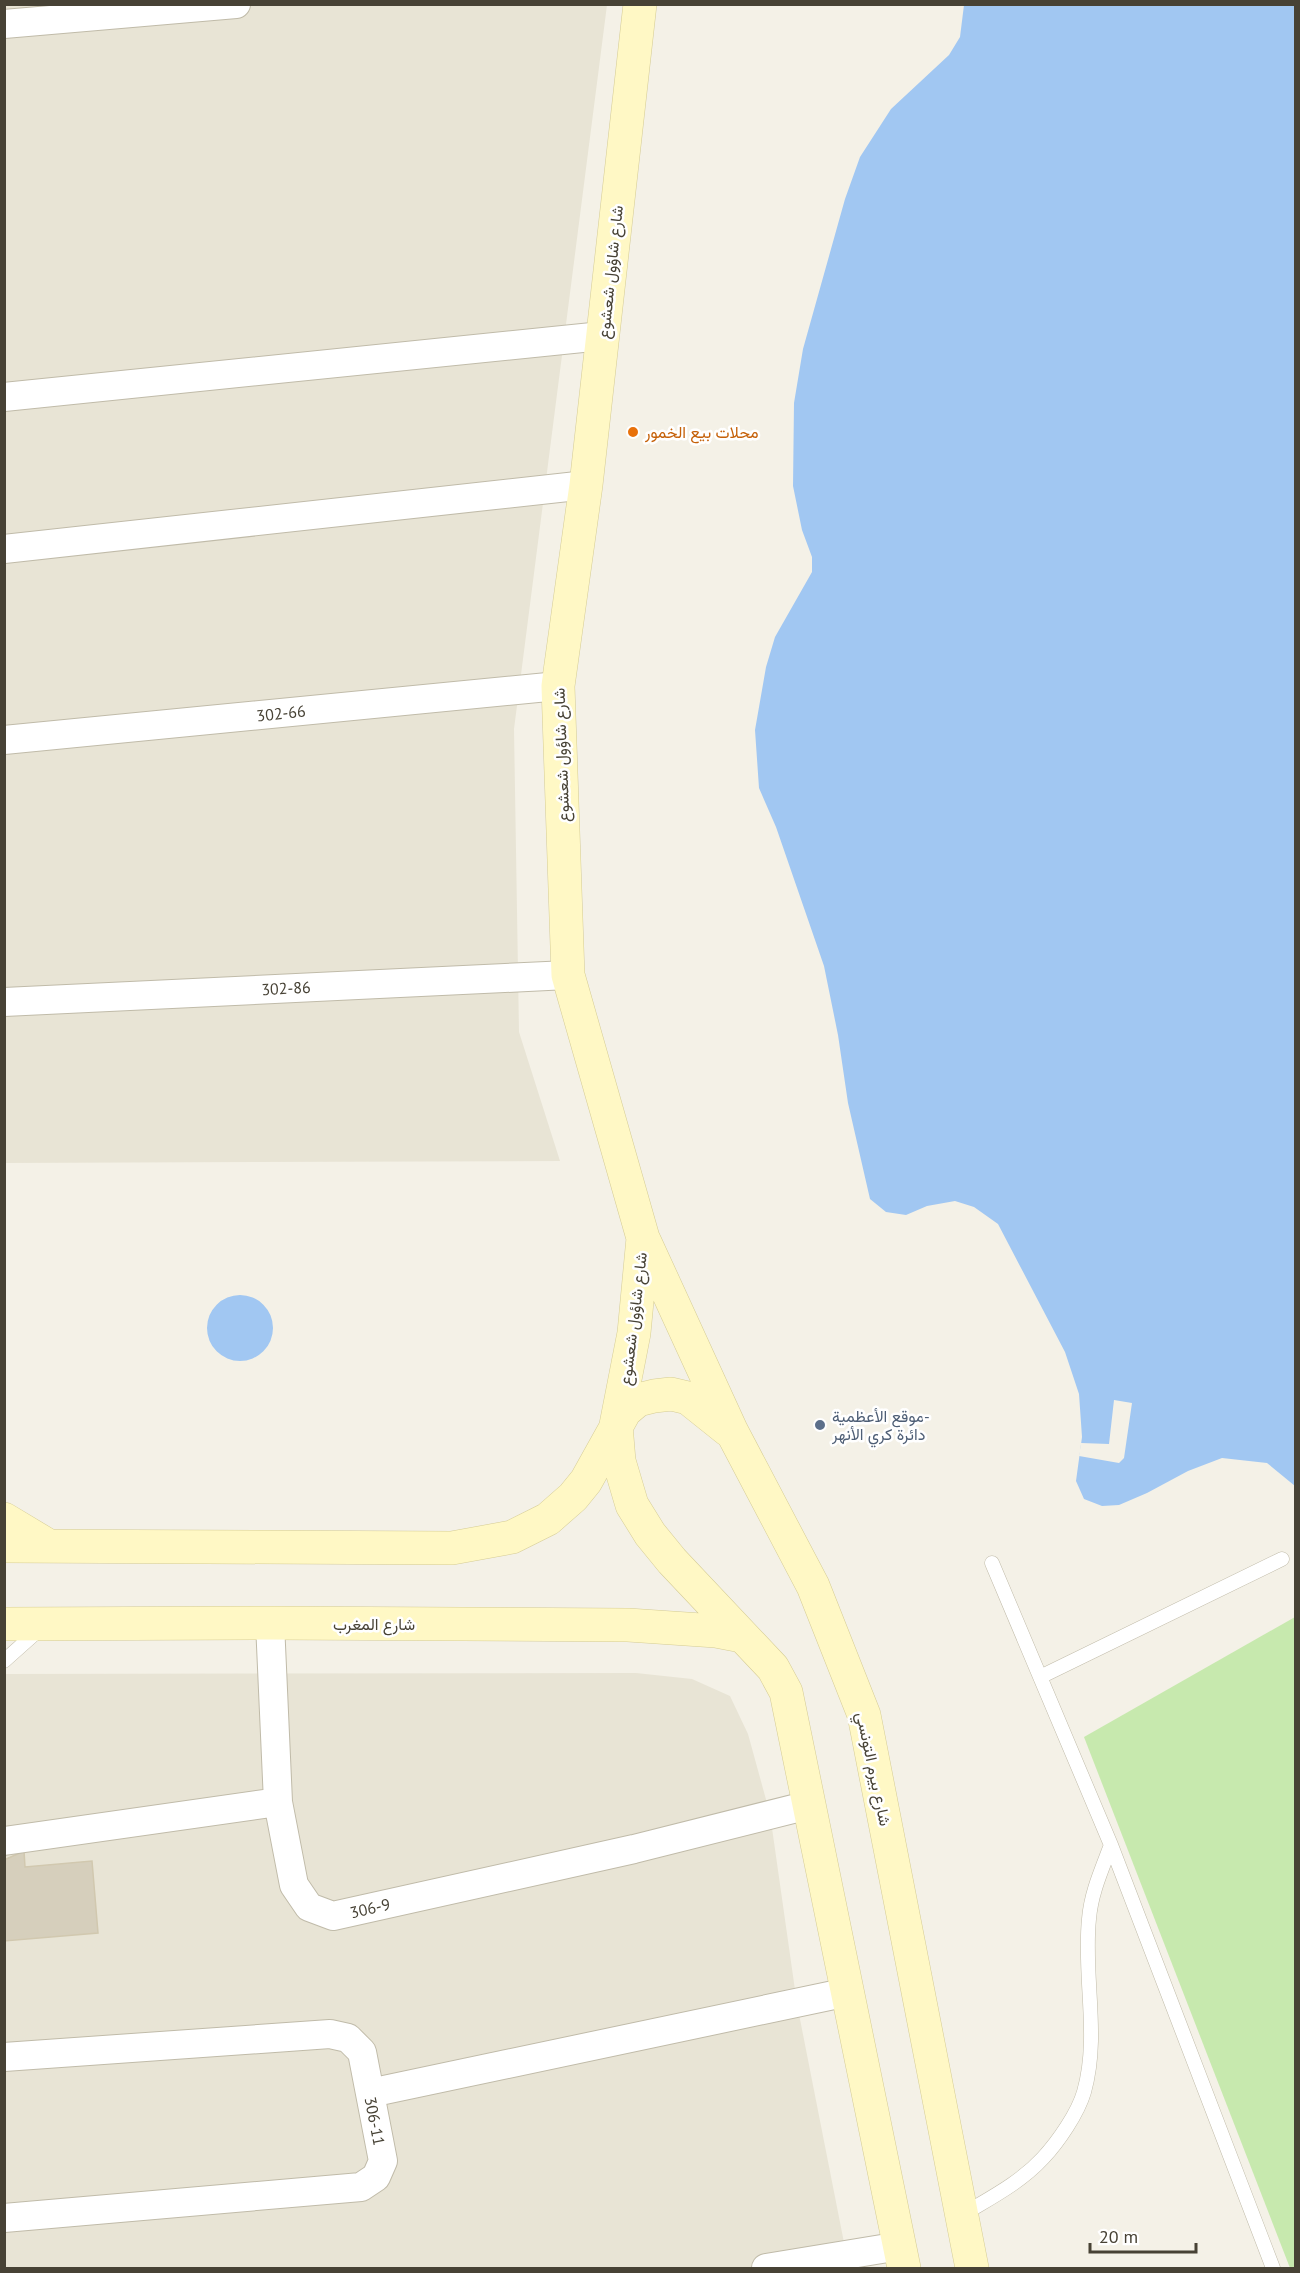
<svg xmlns="http://www.w3.org/2000/svg" width="1300" height="2273" font-family="'PT Sans',Vazirmatn,sans-serif">
  <style>
    .residential { fill: #e8e4d5 }
    .green { fill: #c7e9ae }
    .water { fill: #a1c7f2 }
    .pier { fill: #f4f1e7 }
    .building { fill: #d6cfbc; stroke: #d1c8af; stroke-width: 1.5 }
    .lines { fill: none; stroke-linecap: round; stroke-linejoin: round }
    .lane-casing { stroke: #c0bba9; stroke-width: 15 }
    .street-casing { stroke: #c0bba9; stroke-width: 30 }
    .secondary-casing { stroke: #d5cc95; stroke-width: 34 }
    .lane { stroke: #fff; stroke-width: 14 }
    .street { stroke: #fff; stroke-width: 28 }
    .secondary { stroke: #fff8c5; stroke-width: 33 }
    .food-dot { fill: #e8710a; stroke: #fff; stroke-width: 2 }
    .service-dot { fill: #5c6f8a; stroke: #fff; stroke-width: 2 }
    .labels { text-anchor: middle; dominant-baseline: central; stroke-width: 5; stroke-linejoin: round; paint-order: stroke }
    .street-label { font-size: 16px; fill: #474235; stroke: #fff }
    .food-label { font-size: 16px; fill: #c56008; stroke: #fff; text-anchor: start }
    .service-label { font-size: 16px; fill: #4e5e75; stroke: #fff; text-anchor: start }
  </style>
  <rect width="100%" height="100%" fill="#f4f1e7"/>
  <path class="residential" d="M4 5H607L514 729 519 1032 560 1161 5 1163Z
    M636 1673 692 1679 730 1696 748 1734 770 1814 797 2004 849 2268H5L4 1674Z"/>
  <path class="green" d="M1295 1617 1296 2268H1290L1084 1737Z"/>
  <path class="water" d="M964 5H1295V1486L1267 1463 1222 1458 1188 1471 1147 1493 1119 1505 1102 1506 1084 1499 1076 1481 1082 1437 1079 1394 1065 1352 998 1224 974 1207 955 1201 927 1206 906 1215 886 1212 870 1199 848 1103 838 1035 824 966 776 827 759 788 755 730 766 667 775 637 812 572V557L802 530 793 486 794 403 803 349 845 199 860 157 891 109 949 55 960 37Z
    M207 1328a33 33 0 1 1 66 0a33 33 0 1 1-66 0Z"/>
  <path class="pier" d="M1114 1400 1132 1403 1124 1458 1119 1463 1079 1456 1081 1443 1109 1444Z"/>
  <path class="building" d="M24 1851 25 1867 92 1861 98 1933 4 1941V1860Z"/>
  <g class="lines">
    <g class="lane-casing">
      <path id="lane" d="M992 1563 1111 1845 1273 2268
        M4 1661 41 1628
        M1040 1677 1282 1559
        M962 2215C990 2198 1020 2183 1043 2158 1058 2142 1078 2113 1084 2092 1100 2036 1083 1976 1089 1919 1091 1893 1102 1869 1111 1845"/>
    </g>
    <g class="street-casing">
      <path id="street" d="M4 24 236 4
        M4 397 602 336
        M4 549 586 485
        M4 740 558 686
        M4 1002 568 975
        M270 1623 278 1802
        M4 1841 278 1802 294 1885 309 1907 333 1916 634 1849 809 1805
        M4 2057 330 2034 348 2038 362 2052 383 2161 376 2177 361 2187 4 2218
        M370 2093 848 1992
        M766 2268 900 2246"/>
    </g>
    <g class="secondary-casing">
      <path id="secondary" d="M640 4 586 485 558 686 568 975 643 1238 634 1333 616 1425 619 1461 632 1505 650 1534 672 1561 773 1668 786 1692 904 2268
        M644 1240 732 1432 813 1586 864 1715 972 2268
        M4 1519 49 1546
        M4 1546 452 1548 512 1537 548 1519 573 1497 586 1481 625 1411 638 1400 654 1396 671 1394 688 1398 728 1430
        M4 1624 270 1623 628 1625 716 1631 742 1636"/>
    </g>
    <use href="#lane" class="lane"/>
    <use href="#street" class="street"/>
    <use href="#secondary" class="secondary"/>
  </g>
  <circle class="food-dot" cx="633" cy="432" r="6"/>
  <circle class="service-dot" cx="820" cy="1425" r="6"/>
  <g class="labels">
    <g class="street-label">
      <text transform="translate(610 272) rotate(-84)">شارع شاؤول شعشوع</text>
      <text transform="translate(281 713) rotate(-6)">302-66</text>
      <text transform="translate(561 755) rotate(-92)">شارع شاؤول شعشوع</text>
      <text transform="translate(286 988) rotate(-3)">302-86</text>
      <text transform="translate(633 1319) rotate(-83)">شارع شاؤول شعشوع</text>
      <text x="374" y="1624">شارع المغرب</text>
      <text transform="translate(874 1769) rotate(78)">شارع بيرم التونسي</text>
      <text transform="translate(370 1908) rotate(-13)">306-9</text>
      <text transform="translate(375 2121) rotate(79)">306-11</text>
    </g>
    <g class="food-label">
      <text x="645" y="432">محلات بيع الخمور</text>
    </g>
    <g class="service-label">
      <text x="832" y="1416">موقع الأعظمية-<tspan x="832" dy="18">دائرة كري الأنهر</tspan></text>
    </g>
  </g>
  <rect width="1300" height="2273" fill="none" stroke="#474235" stroke-width="12"/>
  <path d="M1090 2243v9h106v-9" fill="none" stroke="#474235" stroke-width="3"/>
  <text x="1099" y="2243" font-size="18" fill="#474235" stroke="#ffffff" stroke-width="4.5" paint-order="stroke">20 m</text>
</svg>
